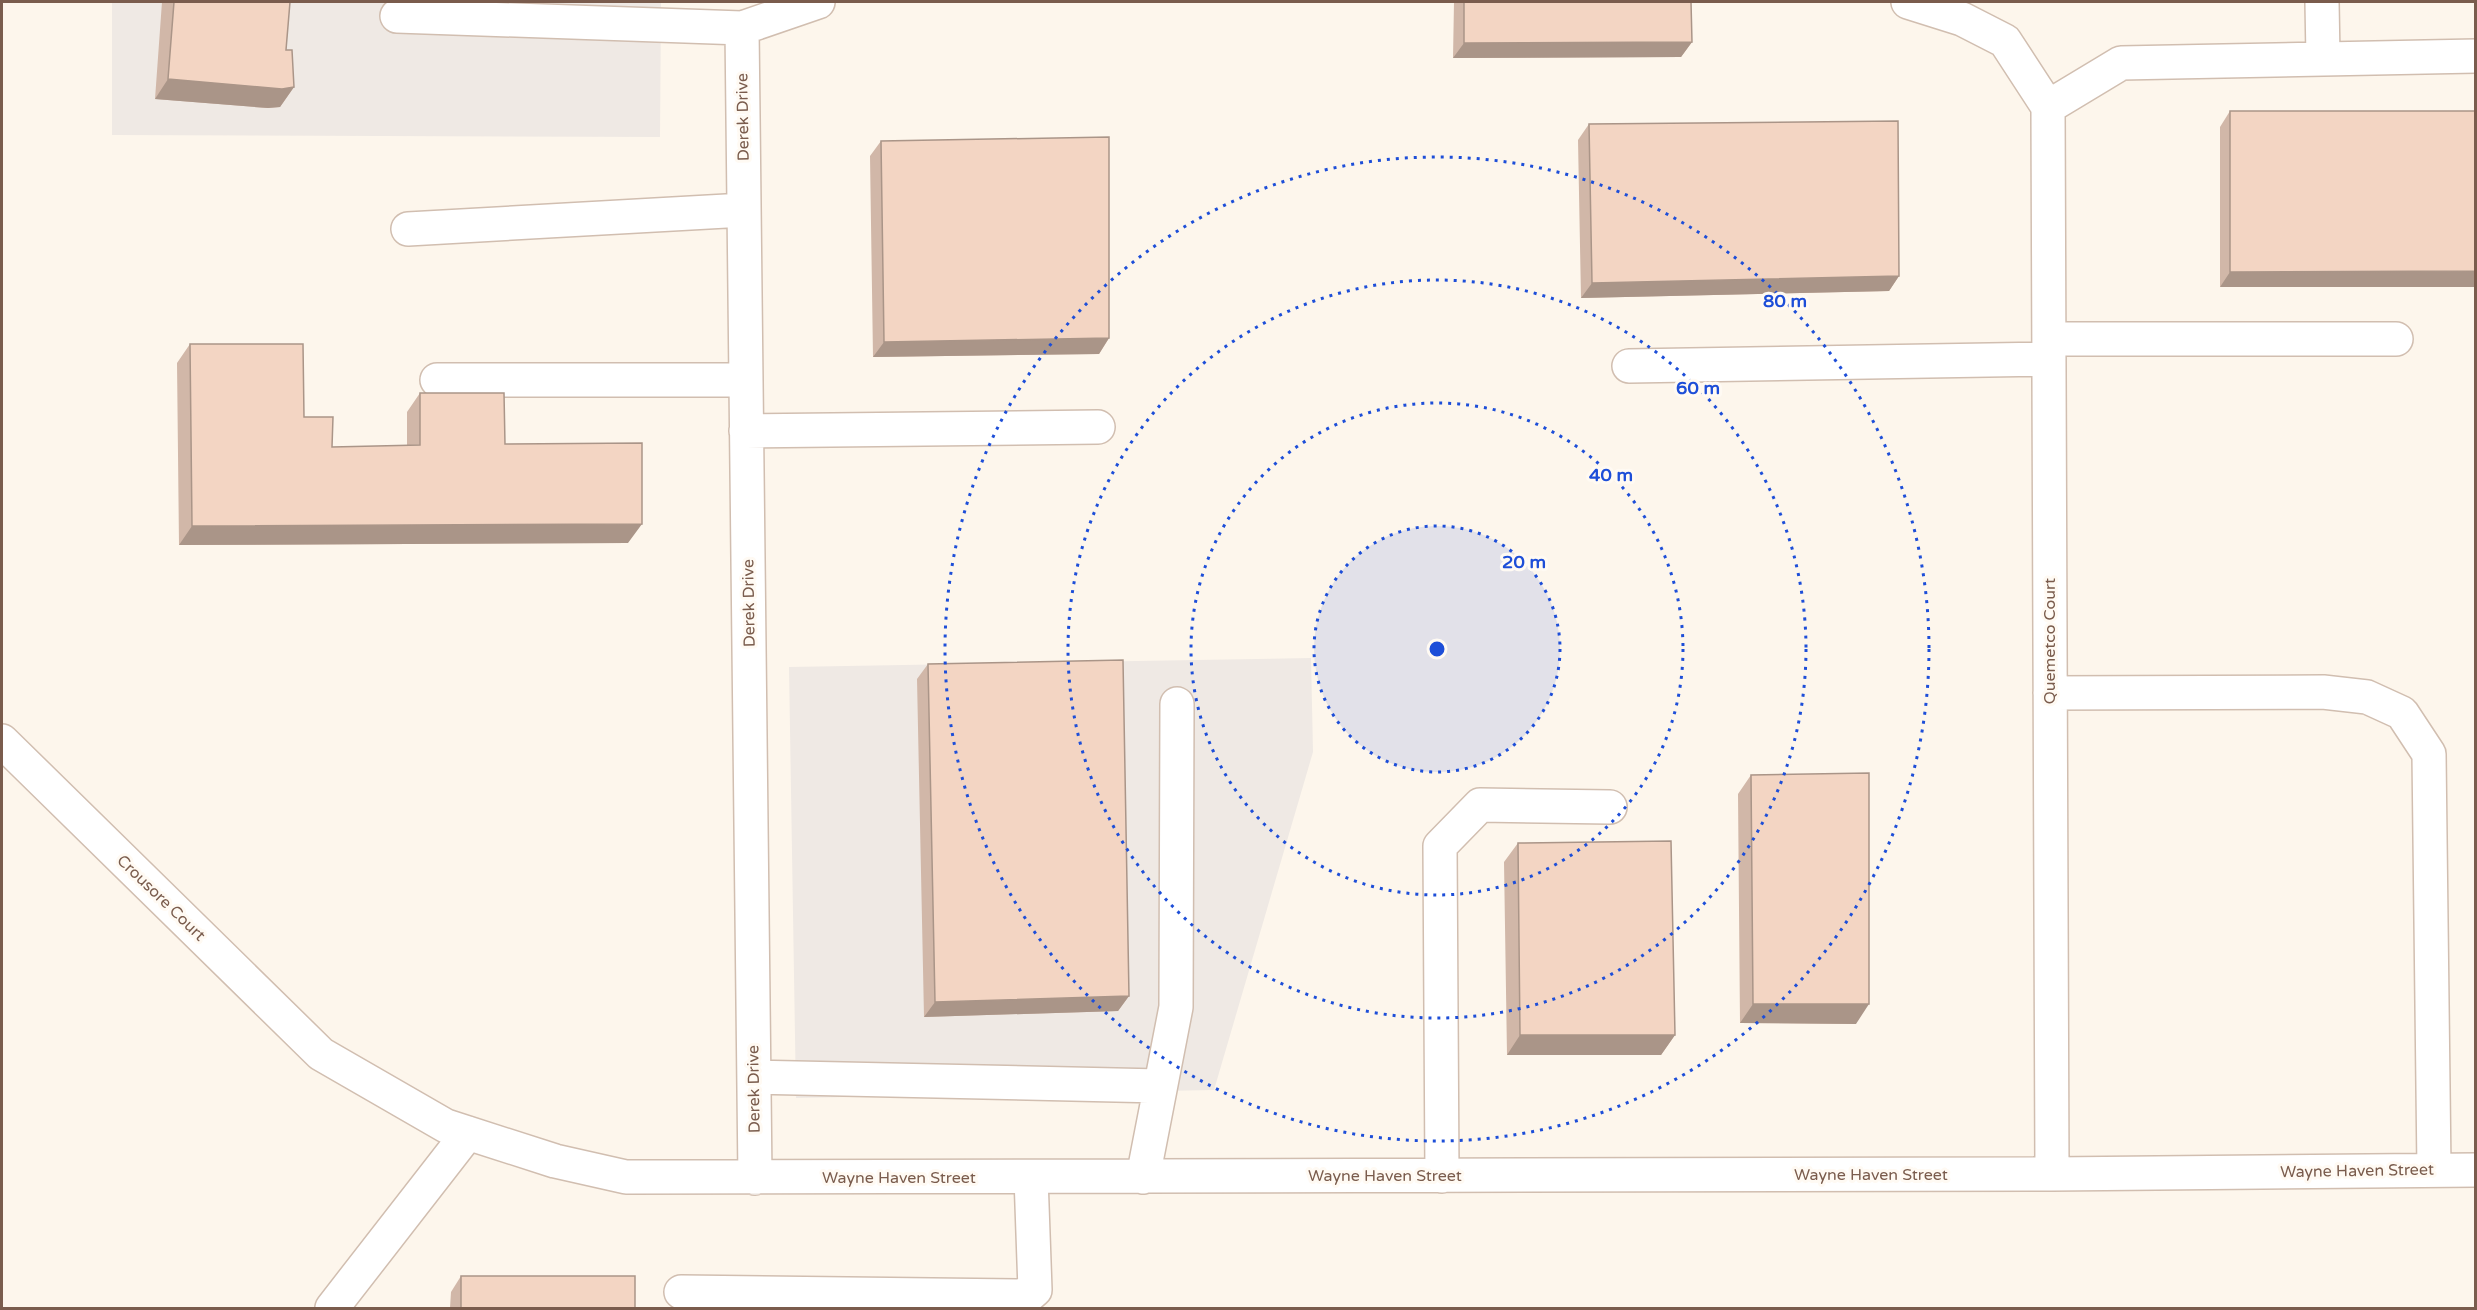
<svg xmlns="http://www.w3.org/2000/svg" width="2477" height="1310" font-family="'Varela Round',sans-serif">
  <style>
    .industrial { fill: #efe9e4 }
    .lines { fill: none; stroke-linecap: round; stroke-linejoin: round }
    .minor-casing { stroke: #d1beb0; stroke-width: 36 }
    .minor { stroke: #fff; stroke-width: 33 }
    .wall { fill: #d1b7a8 }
    .shaded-wall { fill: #aa9588 }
    .building { fill: #f3d5c3; stroke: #aa9588; stroke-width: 1.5 }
    .ring { fill: none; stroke: #1d4ed8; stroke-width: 3; stroke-dasharray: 3 6 }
    .labels { text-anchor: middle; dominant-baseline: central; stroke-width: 6; stroke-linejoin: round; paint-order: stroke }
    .street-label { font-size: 16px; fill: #7a5c4d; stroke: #fffaf3 }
    .centre { fill: #1d4ed8; stroke: #fffaf3; stroke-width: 3 }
    .ring-label { font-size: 18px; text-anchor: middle; font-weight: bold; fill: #1d4ed8; stroke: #fffaf3; stroke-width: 6; stroke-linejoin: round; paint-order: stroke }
  </style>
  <rect width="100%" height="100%" fill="#fdf6ec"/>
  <path class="industrial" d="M112 2H661L660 137 112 135Z
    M1311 658 1313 752 1214 1090 796 1098 789 667Z"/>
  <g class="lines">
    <g class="minor-casing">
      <path id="minor" d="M1908 2 1962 19 2005 41 2048 107
        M2322 2 2323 58
        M397 16 742 28 818 2
        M742 28 755 1178
        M2048 107 2052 1174
        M2048 107 2121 63 2476 56
        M408 229 744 210
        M2049 339H2396
        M1629 366 2049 359
        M437 380H746
        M746 431 1098 427
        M2050 693 2323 692 2367 697 2402 713 2429 754 2434 1170
        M2 741 321 1054 446 1126 555 1161 626 1177 2052 1174 2476 1170
        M755 1077 1160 1086
        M1442 1176 1440 846 1480 805 1610 807
        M1143 1177 1176 1007 1177 704
        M681 1292 1028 1296 1035 1290 1031 1177
        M332 1308 468 1133"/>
    </g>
    <use href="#minor" class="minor"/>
  </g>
  <path class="wall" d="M162 2H290L286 50 294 87 280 107 268 108 155 99Z
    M1454 2H1691L1692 42 1681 57 1453 58Z
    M2230 111H2475L2220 287V127Z
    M1589 124 1899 276 1889 291 1581 298 1578 140Z
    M881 141 1109 338 1099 354 873 357 870 156Z
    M190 344 304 417 332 447 407 446V412L420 393 505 444 628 543 179 545 177 363Z
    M928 664 1129 996 1118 1011 924 1017 917 679Z
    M1751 775 1856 1024 1740 1023 1738 794Z
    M1518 843 1675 1035 1661 1055H1507L1504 862Z
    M461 1276 635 1308H450L451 1292Z"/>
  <path class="shaded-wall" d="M1692 42 1681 57 1453 58 1464 43Z
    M168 79 294 87 280 107 268 108 155 99Z
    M2475 271V287H2220L2230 272Z
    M1899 276 1889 291 1581 298 1592 283Z
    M1109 338 1099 354 873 357 884 342Z
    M642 524 628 543 179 545 192 526Z
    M1129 996 1118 1011 924 1017 935 1002Z
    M1753 1004H1869L1856 1024 1740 1023Z
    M1520 1035H1675L1661 1055H1507Z"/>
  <path class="building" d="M174 2H290L286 50H292L294 87 282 89 168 79Z
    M1464 2H1691L1692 42 1464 43Z
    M2230 111H2475V271L2230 272Z
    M1898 121 1899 276 1592 283 1589 124Z
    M1109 137V338L884 342 881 141Z
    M190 344H303L304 417H333L332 447 420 445V393H504L505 444 642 443V524L192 526Z
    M1123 660 1129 996 935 1002 928 664Z
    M1869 773V1004H1753L1751 775Z
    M1671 841 1675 1035H1520L1518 843Z
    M461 1276H635V1308H461Z"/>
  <circle cx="1437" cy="649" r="123" fill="#1d4ed8" fill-opacity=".12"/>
  <g class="ring">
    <circle cx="1437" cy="649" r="123"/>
    <circle cx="1437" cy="649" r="246"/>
    <circle cx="1437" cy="649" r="369"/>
    <circle cx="1437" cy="649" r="492"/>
  </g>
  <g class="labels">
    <g class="street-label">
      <text transform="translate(743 117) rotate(-91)">Derek Drive</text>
      <text transform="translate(749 603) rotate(-91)">Derek Drive</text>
      <text transform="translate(2050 641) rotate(-90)">Quemetco Court</text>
      <text transform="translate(161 898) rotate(44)">Crousore Court</text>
      <text transform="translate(754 1089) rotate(-91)">Derek Drive</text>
      <text transform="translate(2357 1171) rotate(-1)">Wayne Haven Street</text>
      <text x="1871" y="1175">Wayne Haven Street</text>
      <text x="1385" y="1176">Wayne Haven Street</text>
      <text x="899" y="1178">Wayne Haven Street</text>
    </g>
  </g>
  <circle cx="1437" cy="649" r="9" class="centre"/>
  <g class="ring-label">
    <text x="1785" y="307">80 m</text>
    <text x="1698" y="394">60 m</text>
    <text x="1611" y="481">40 m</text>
    <text x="1524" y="568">20 m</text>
  </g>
  <rect width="2477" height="1310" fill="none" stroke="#7a5c4d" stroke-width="6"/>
</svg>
